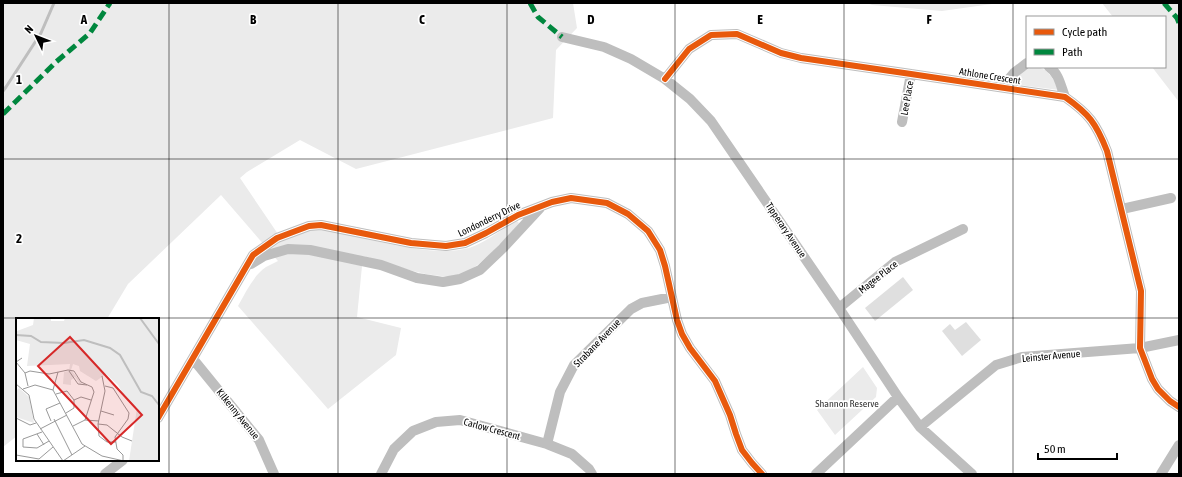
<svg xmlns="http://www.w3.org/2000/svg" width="1182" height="477" font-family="'Asap Condensed',sans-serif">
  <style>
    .green { fill: #ebebeb }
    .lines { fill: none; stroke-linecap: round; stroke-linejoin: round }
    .stream { stroke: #bebebe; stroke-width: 3 }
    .building { fill: #dfdfdf }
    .street { stroke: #bebebe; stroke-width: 10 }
    .quiet { stroke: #00873e; stroke-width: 5; stroke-dasharray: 10 5; stroke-linecap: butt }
    .cycleway-casing { stroke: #fff; stroke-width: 8 }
    .cycleway { stroke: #e8590c; stroke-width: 6 }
    .grid { fill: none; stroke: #000; stroke-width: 1; stroke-opacity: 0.55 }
    .labels { text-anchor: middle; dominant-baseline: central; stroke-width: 3.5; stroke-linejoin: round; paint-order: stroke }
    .street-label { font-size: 10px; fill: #000; stroke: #fff }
    .park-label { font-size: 10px; fill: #323232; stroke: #fff }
    .inset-river { fill: none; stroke: #bebebe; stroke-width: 2 }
    .inset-road { fill: none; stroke: #999; stroke-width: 1 }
    .view { fill: #d62828; fill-opacity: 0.15; stroke: #d62828; stroke-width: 2 }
    .inset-edge { fill: none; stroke: #000; stroke-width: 2 }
    .grid-label { font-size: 13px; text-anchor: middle; font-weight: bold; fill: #000; stroke: #fff; stroke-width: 3.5; stroke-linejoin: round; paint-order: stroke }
  </style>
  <rect width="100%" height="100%" fill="#fff"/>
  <path class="green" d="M3 3H573L577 28 556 50 553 118 356 169 300 140 247 172 240 178 282 240C291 237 301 231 311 230 325 229 340 233 353 236 386 243 436 257 469 248 486 243 501 229 517 221L519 223C511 234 503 240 494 250 484 259 472 272 459 275 431 281 391 263 363 256L357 317 401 328 396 355 328 409 238 306C246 292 253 276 266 267 270 265 274 263 278 261L221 195 128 284 107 319H17V436L3 447Z
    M867 3H999L942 11 872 5Z
    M1102 3H1179V102L1152 67H1165V17H1113Z
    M1034 67C1048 67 1053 79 1059 90L1020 85 1017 83 1016 80C1019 72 1026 69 1034 67Z
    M863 367 877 388 876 397 835 435 817 410Z"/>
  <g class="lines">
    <path class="stream" d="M3 91 6 87 41 33 54 3"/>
  </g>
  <path class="building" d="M903 277 913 290 875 321 865 308Z
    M966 322 981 340 962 356 942 331 950 324 955 330Z"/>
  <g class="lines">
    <path class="street" d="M562 37 604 47 631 59 665 79 690 99 711 121 839 308 898 397 920 427 972 474
      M1049 67C1059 73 1061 87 1065 97
      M665 79 689 49 711 35 737 34 781 53 801 58 911 74 1065 97C1089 114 1096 123 1107 151L1141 291 1140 348 1152 379 1158 389 1170 401 1179 407
      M1002 87 1014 73 1027 63
      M902 122 911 74
      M1122 209 1171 198
      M251 264 264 256 288 249 310 250 381 265 417 278 443 282 460 279 480 270 503 248 540 208
      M839 308 895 262 963 229
      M193 359 259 440 274 474
      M158 418 253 255 277 238 309 226 321 225 411 243 446 246 465 243 486 233 518 215 552 202 571 198 607 203 628 214 648 231 660 250 665 266 677 320 682 334 690 348 715 381 730 415 736 434 742 450 752 463 762 474
      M920 427 996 365 1022 357 1140 348 1179 340
      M547 444 560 392 574 365 631 309 642 303 672 297
      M105 474 123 460
      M381 474 394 449 413 431 436 422 460 420 547 444 572 454 589 469 592 474
      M816 474 898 397
      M1161 474 1179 445"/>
    <path class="quiet" d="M530 3 538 17 562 37
      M1164 3 1177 18 1179 23
      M3 114 56 62 90 33 110 3"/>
    <g class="cycleway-casing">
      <path id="cycleway" d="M665 79 689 49 711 35 737 34 781 53 801 58 911 74 1065 97C1089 114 1096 123 1107 151L1141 291 1140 348 1152 379 1158 389 1170 401 1179 407
        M158 418 253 255 277 238 309 226 321 225 411 243 446 246 465 243 486 233 518 215 552 202 571 198 607 203 628 214 648 231 660 250 665 266 677 320 682 334 690 348 715 381 730 415 736 434 742 450 752 463 762 474"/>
    </g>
    <use href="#cycleway" class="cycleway"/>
  </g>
  <path class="grid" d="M169 3V474M338 3V474M507 3V474M675 3V474M844 3V474M1013 3V474M3 159H1179M3 318H1179"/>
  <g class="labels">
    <g class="street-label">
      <text transform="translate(990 76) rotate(9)">Athlone Crescent</text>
      <text transform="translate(907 98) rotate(-80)">Lee Place</text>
      <text transform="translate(489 219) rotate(-26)">Londonderry Drive</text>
      <text transform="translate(786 230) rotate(56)">Tipperary Avenue</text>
      <text transform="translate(878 277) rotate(-38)">Magee Place</text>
      <text transform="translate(597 343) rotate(-46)">Strabane Avenue</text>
      <text transform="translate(1051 356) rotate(-5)">Leinster Avenue</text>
      <text transform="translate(238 414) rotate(51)">Kilkenny Avenue</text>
      <text transform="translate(492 429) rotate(15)">Carlow Crescent</text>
    </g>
    <g class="park-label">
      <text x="847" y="403">Shannon Reserve</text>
    </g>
  </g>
  <g transform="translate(16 318)">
    <rect width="143" height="143" fill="#fff"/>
    <path d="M18 0H35V3H48L49 0H143V143H113L121 90 111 82 102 67 90 56 80 63 64 53 63 48 57 46 55 52 66 65 64 66 59 59 55 62V67L47 66 48 54 53 53 54 46 11 48 14 26 0 22V11L1 13 17 7ZM3 70 13 79 18 105 0 99V73Z" fill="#ebebeb"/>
    <path class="inset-river" d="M124 0 143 26M0 17 15 18 25 24 48 25 68 22 94 30 104 37 125 74 136 78 143 87"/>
    <path class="inset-road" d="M6 40 0 44 9 55 12 68M53 53 62 66 71 67M9 55 14 53 33 56 52 52 58 53 65 64 76 69 78 74 69 102M86 58 89 73 82 106 83 118 91 124H100M0 66 13 77 18 101 47 143M89 68 97 70 113 95 112 101 99 119 101 131 107 137V142M7 71 19 67 37 72 66 126 86 138 108 143M37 72 42 54M40 76 51 73 58 82V90L50 95M58 82 65 79 75 82M85 93 98 97M0 100 14 107 20 105M38 101 56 137M35 103 30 91 44 85M82 106 91 107 106 119 116 123M57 108 69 102 83 103M24 111 51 97M26 114 7 121V129L21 130 33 123M21 116 28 127M0 137 23 141 37 129M47 143 69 128"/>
    <path class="view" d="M54 19 126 97 95 126 22 48Z"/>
    <rect width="143" height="143" class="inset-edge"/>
  </g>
  <g class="grid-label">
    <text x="84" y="24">A</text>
    <text x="253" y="24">B</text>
    <text x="422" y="24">C</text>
    <text x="591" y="24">D</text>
    <text x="760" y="24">E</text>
    <text x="929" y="24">F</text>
    <text x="19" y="84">1</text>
    <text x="19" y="243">2</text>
  </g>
  <rect width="1182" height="477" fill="none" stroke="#000000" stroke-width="8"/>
  <rect x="1026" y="16" width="140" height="52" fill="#ffffff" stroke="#999999"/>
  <rect x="1034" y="29" width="20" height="6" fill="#e8590c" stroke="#999999"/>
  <text x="1062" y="36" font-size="12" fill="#000000">Cycle path</text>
  <rect x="1034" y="49" width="20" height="6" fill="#00873e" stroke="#999999"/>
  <text x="1062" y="56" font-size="12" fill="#000000">Path</text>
  <g transform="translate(36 36) rotate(313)" stroke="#ffffff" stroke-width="3" paint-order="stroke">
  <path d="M0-3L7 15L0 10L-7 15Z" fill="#000000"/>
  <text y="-6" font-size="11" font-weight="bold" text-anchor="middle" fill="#000000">N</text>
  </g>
  <path d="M1038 453v6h79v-6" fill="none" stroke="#000000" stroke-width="2"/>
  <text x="1044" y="453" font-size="12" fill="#000000" stroke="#ffffff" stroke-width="3" paint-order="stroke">50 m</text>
</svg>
